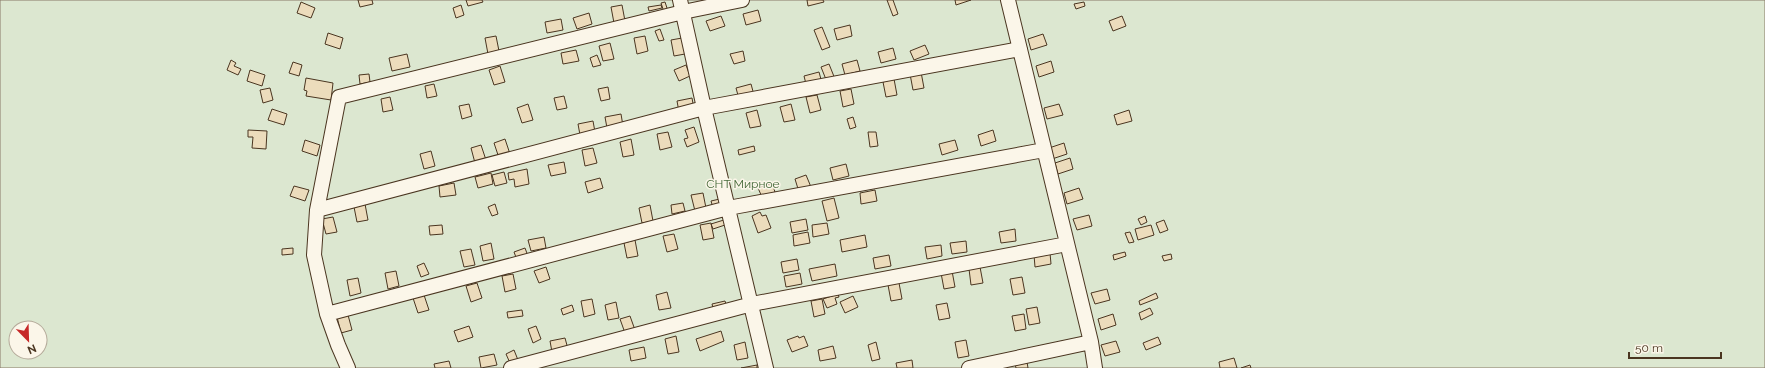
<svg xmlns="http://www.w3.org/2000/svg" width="1765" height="368" font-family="Raleway,sans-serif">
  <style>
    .green { fill: #dce7d0; stroke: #887966; fill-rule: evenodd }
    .building { fill: #ecdcbc; stroke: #4a3520 }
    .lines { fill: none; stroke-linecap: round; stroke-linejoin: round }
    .minor-casing { stroke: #4a3520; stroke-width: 16 }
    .minor { stroke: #fbf6e9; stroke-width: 14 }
    .labels { text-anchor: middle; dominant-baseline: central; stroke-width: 3; stroke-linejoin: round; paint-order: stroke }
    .park-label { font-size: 12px; fill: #436837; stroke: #fbf6e9 }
  </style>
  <rect width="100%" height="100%" fill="#fbf6e9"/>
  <path class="green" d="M0 0H1765V368H0ZM16 328H40V352H16Z"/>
  <path class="building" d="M358 0H372L373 4 360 7Z
    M466 0H482L483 2 468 6Z
    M807 0H823L824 2 808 6Z
    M887 0H893L898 14 893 16Z
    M955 0H971L956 5Z
    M301 2 315 8 311 18 297 13Z
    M665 2 668 11 664 12 661 3Z
    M1084 2 1085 6 1076 9 1074 4Z
    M461 5 464 15 456 18 453 8Z
    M622 5 625 21 614 23 611 7Z
    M661 5 662 8 649 11 648 7Z
    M758 10 761 21 746 25 743 14Z
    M589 13 592 24 577 29 573 18Z
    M721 16 725 26 710 31 706 21Z
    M1122 16 1126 26 1113 31 1109 21Z
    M561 19 563 30 547 33 545 22Z
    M850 25 852 36 837 40 834 29Z
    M822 27 830 47 822 50 814 30Z
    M660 29 664 40 659 41 655 31Z
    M328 33 343 38 340 49 325 44Z
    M1043 34 1047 45 1031 50 1028 39Z
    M496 36 499 51 488 54 485 38Z
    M645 36 648 51 637 54 634 38Z
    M682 38 685 54 674 56 671 40Z
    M610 43 614 59 603 61 599 46Z
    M925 45 929 54 914 60 910 51Z
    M893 48 896 59 881 63 878 52Z
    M576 50 579 61 563 64 561 53Z
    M743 51 745 61 734 64 730 54Z
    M407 54 410 67 392 71 389 58Z
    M597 55 601 65 593 67 590 58Z
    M231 60 236 63 234 66 241 69 238 75 227 70Z
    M857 60 860 71 845 75 842 64Z
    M1051 61 1054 72 1039 77 1036 66Z
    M293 62 302 65 299 76 289 73Z
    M829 64 835 79 827 82 821 67Z
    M686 65 690 76 679 81 674 70Z
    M500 66 505 82 494 85 489 70Z
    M250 70 265 75 262 86 247 81Z
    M819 72 822 83 807 88 804 76Z
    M921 72 924 88 913 90 910 74Z
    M369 74 370 82 360 84 359 75Z
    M306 78 333 83 331 100 306 96 307 91 304 90Z
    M894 79 897 95 886 97 883 82Z
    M434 84 437 96 427 98 425 86Z
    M751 84 754 95 739 99 736 88Z
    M608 87 610 99 601 101 598 89Z
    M270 88 273 100 263 103 260 90Z
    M851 89 854 104 843 107 840 91Z
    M817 95 821 110 810 113 806 97Z
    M564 96 567 108 557 110 554 98Z
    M390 97 393 110 383 112 381 99Z
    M692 98 694 109 679 112 677 101Z
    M469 104 472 116 462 119 459 106Z
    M528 104 533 120 522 123 517 108Z
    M791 104 795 120 784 122 780 107Z
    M1059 104 1063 115 1047 119 1044 108Z
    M272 109 287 114 284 125 268 120Z
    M757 110 761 126 750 128 746 113Z
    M1129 110 1132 121 1117 125 1114 115Z
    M621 114 623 126 607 128 605 117Z
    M853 117 856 127 850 129 847 119Z
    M593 121 595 132 580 135 578 124Z
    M694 127 699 142 687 147 684 139 688 138 685 130Z
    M248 130 267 131 266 149 252 148 253 137H248Z
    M993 130 996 141 981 146 978 135Z
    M668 132 672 147 660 150 657 134Z
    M868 132H876L878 146 870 147Z
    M505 139 510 154 499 158 494 143Z
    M631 139 634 155 623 157 620 142Z
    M305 140 320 145 317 156 302 151Z
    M955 140 958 150 942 155 939 144Z
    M1064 143 1067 154 1052 159 1049 148Z
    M481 145 486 160 475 163 471 148Z
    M754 146 755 151 739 155 738 150Z
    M593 148 597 163 585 166 582 150Z
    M431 151 435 166 424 169 420 154Z
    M1070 158 1073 169 1058 174 1055 163Z
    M564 162 566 173 551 176 548 165Z
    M846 164 849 176 833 180 830 168Z
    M527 169 529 184 515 187 514 179 509 180 508 173Z
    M504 172 507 183 495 186 492 175Z
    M491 173 493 184 478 188 475 177Z
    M806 175 811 187 799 192 795 179Z
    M600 178 603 188 588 193 585 182Z
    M454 183 456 195 440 197 439 186Z
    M772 183 775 192 762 197 758 188Z
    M294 186 309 190 305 201 290 196Z
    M1079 188 1083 199 1067 204 1064 193Z
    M875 190 877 201 861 204 860 193Z
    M703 193 706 208 695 211 691 195Z
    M724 198 714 211 711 201Z
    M834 198 839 218 827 221 822 201Z
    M683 203 685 211 672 214 671 205Z
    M365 204 368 220 357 222 354 207Z
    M495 204 498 214 492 216 488 207Z
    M650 205 653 221 642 223 639 208Z
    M760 212 762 216 766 215 771 228 758 233 752 216Z
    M1089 215 1092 226 1077 230 1073 219Z
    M1145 216 1147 222 1141 225 1138 219Z
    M333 217 337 232 326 234 322 219Z
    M727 219 728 224 713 229 711 224Z
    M806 219 808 230 792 233 790 222Z
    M1164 220 1168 230 1160 233 1156 223Z
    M711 223 714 238 703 240 700 225Z
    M827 223 829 234 813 237 812 225Z
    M442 225 443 234 430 235 429 226Z
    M1151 225 1154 235 1138 240 1135 229Z
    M1015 229 1016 241 1001 243 999 232Z
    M808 232 810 243 794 246 793 235Z
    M1130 232 1134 242 1129 243 1125 233Z
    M674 234 678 249 667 252 663 236Z
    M865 235 867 247 842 252 840 240Z
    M544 237 546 248 531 251 528 240Z
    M635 240 638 256 627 258 624 243Z
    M966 241 967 252 952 254 950 243Z
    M491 243 494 259 483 261 480 246Z
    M941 245 942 256 927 259 925 247Z
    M293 248V254L282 255V249Z
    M525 248 528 256 517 260 514 252Z
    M471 249 475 265 464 267 460 251Z
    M1125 252 1126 256 1114 260 1113 255Z
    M1050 253 1051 264 1035 267 1034 255Z
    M1171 254 1172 259 1164 261 1162 256Z
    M889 255 891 266 875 269 873 258Z
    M797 259 799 270 783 273 781 262Z
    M424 263 429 274 421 277 417 266Z
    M835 264 837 276 812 281 809 269Z
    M546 267 550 279 539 283 534 271Z
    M980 267 983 283 971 285 969 269Z
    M396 271 399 286 388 289 385 273Z
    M952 271 955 287 944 289 941 273Z
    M800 273 802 284 786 287 784 276Z
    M513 274 516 289 505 292 502 276Z
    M1022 277 1025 293 1013 295 1010 279Z
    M358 278 361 293 350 296 347 280Z
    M477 283 482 298 471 302 466 286Z
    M899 283 902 299 891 301 888 285Z
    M1107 289 1110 300 1095 304 1091 293Z
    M667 292 671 308 659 310 656 295Z
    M1156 293 1158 298 1140 305 1139 301Z
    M838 294 839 297 835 298 837 304 827 308 823 299Z
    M424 295 429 310 418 313 413 298Z
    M853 296 858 307 845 313 840 302Z
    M592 299 595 314 584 317 581 301Z
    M822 299 825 314 814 317 811 301Z
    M725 301 727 308 714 312 712 304Z
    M616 302 619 318 608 320 605 305Z
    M947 303 950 318 939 320 936 305Z
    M572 305 574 311 563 315 561 309Z
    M1037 307 1040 323 1029 325 1026 309Z
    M1150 308 1153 314 1141 320 1139 313Z
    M522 310 523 316 508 318 507 312Z
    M1024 314 1026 329 1015 331 1012 316Z
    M1113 314 1116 325 1101 330 1098 319Z
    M348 315 352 330 341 333 337 317Z
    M630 316 635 330 625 333 620 319Z
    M469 326 473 337 458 342 454 331Z
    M536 326 541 339 533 343 528 329Z
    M721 331 724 341 700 351 696 339Z
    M676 336 679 352 668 354 665 339Z
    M798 336 799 338 804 336 808 346 792 352 787 340Z
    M1158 337 1161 344 1146 350 1143 343Z
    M565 338 568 349 552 352 550 341Z
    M966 340 969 356 958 358 955 342Z
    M1116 341 1120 352 1105 356 1101 345Z
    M745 342 748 358 737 360 734 345Z
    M876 342 880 359 872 361 868 345Z
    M833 346 836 358 820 361 818 350Z
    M644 347 646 358 631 361 629 350Z
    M514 350 518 360 510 363 506 354Z
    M494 354 497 365 481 368 479 357Z
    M1234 358 1237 368H1220L1219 362Z
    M912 360 913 368H897L896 363Z
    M449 361 451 368H435L434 364Z
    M1027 362 1028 368H1016L1015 364Z
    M757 365V368H741Z
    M1250 365 1251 368H1241Z"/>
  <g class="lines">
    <g class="minor-casing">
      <path id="minor" d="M680 0 704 108 766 368
        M1008 0 1091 342 1095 368
        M317 210 704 108 1020 49
        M327 314 728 208 1044 150
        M348 368 338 345 327 314 314 255 317 210 339 97 683 12 742 0
        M511 368 752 304 1067 244
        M969 368 1091 342"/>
    </g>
    <use href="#minor" class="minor"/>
  </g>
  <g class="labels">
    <g class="park-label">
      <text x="743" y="184">СНТ Мирное</text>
    </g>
  </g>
  <g transform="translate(28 340) rotate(157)"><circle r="19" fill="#fbf6e9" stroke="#b4a999"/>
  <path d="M0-3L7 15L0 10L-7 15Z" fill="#c62828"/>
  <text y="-6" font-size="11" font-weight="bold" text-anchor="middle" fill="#4a3520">N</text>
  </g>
  <path d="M1629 352v6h92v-6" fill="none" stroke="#4a3520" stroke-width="2"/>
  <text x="1635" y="352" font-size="12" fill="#4a3520" stroke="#fbf6e9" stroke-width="3" paint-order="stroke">50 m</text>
</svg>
